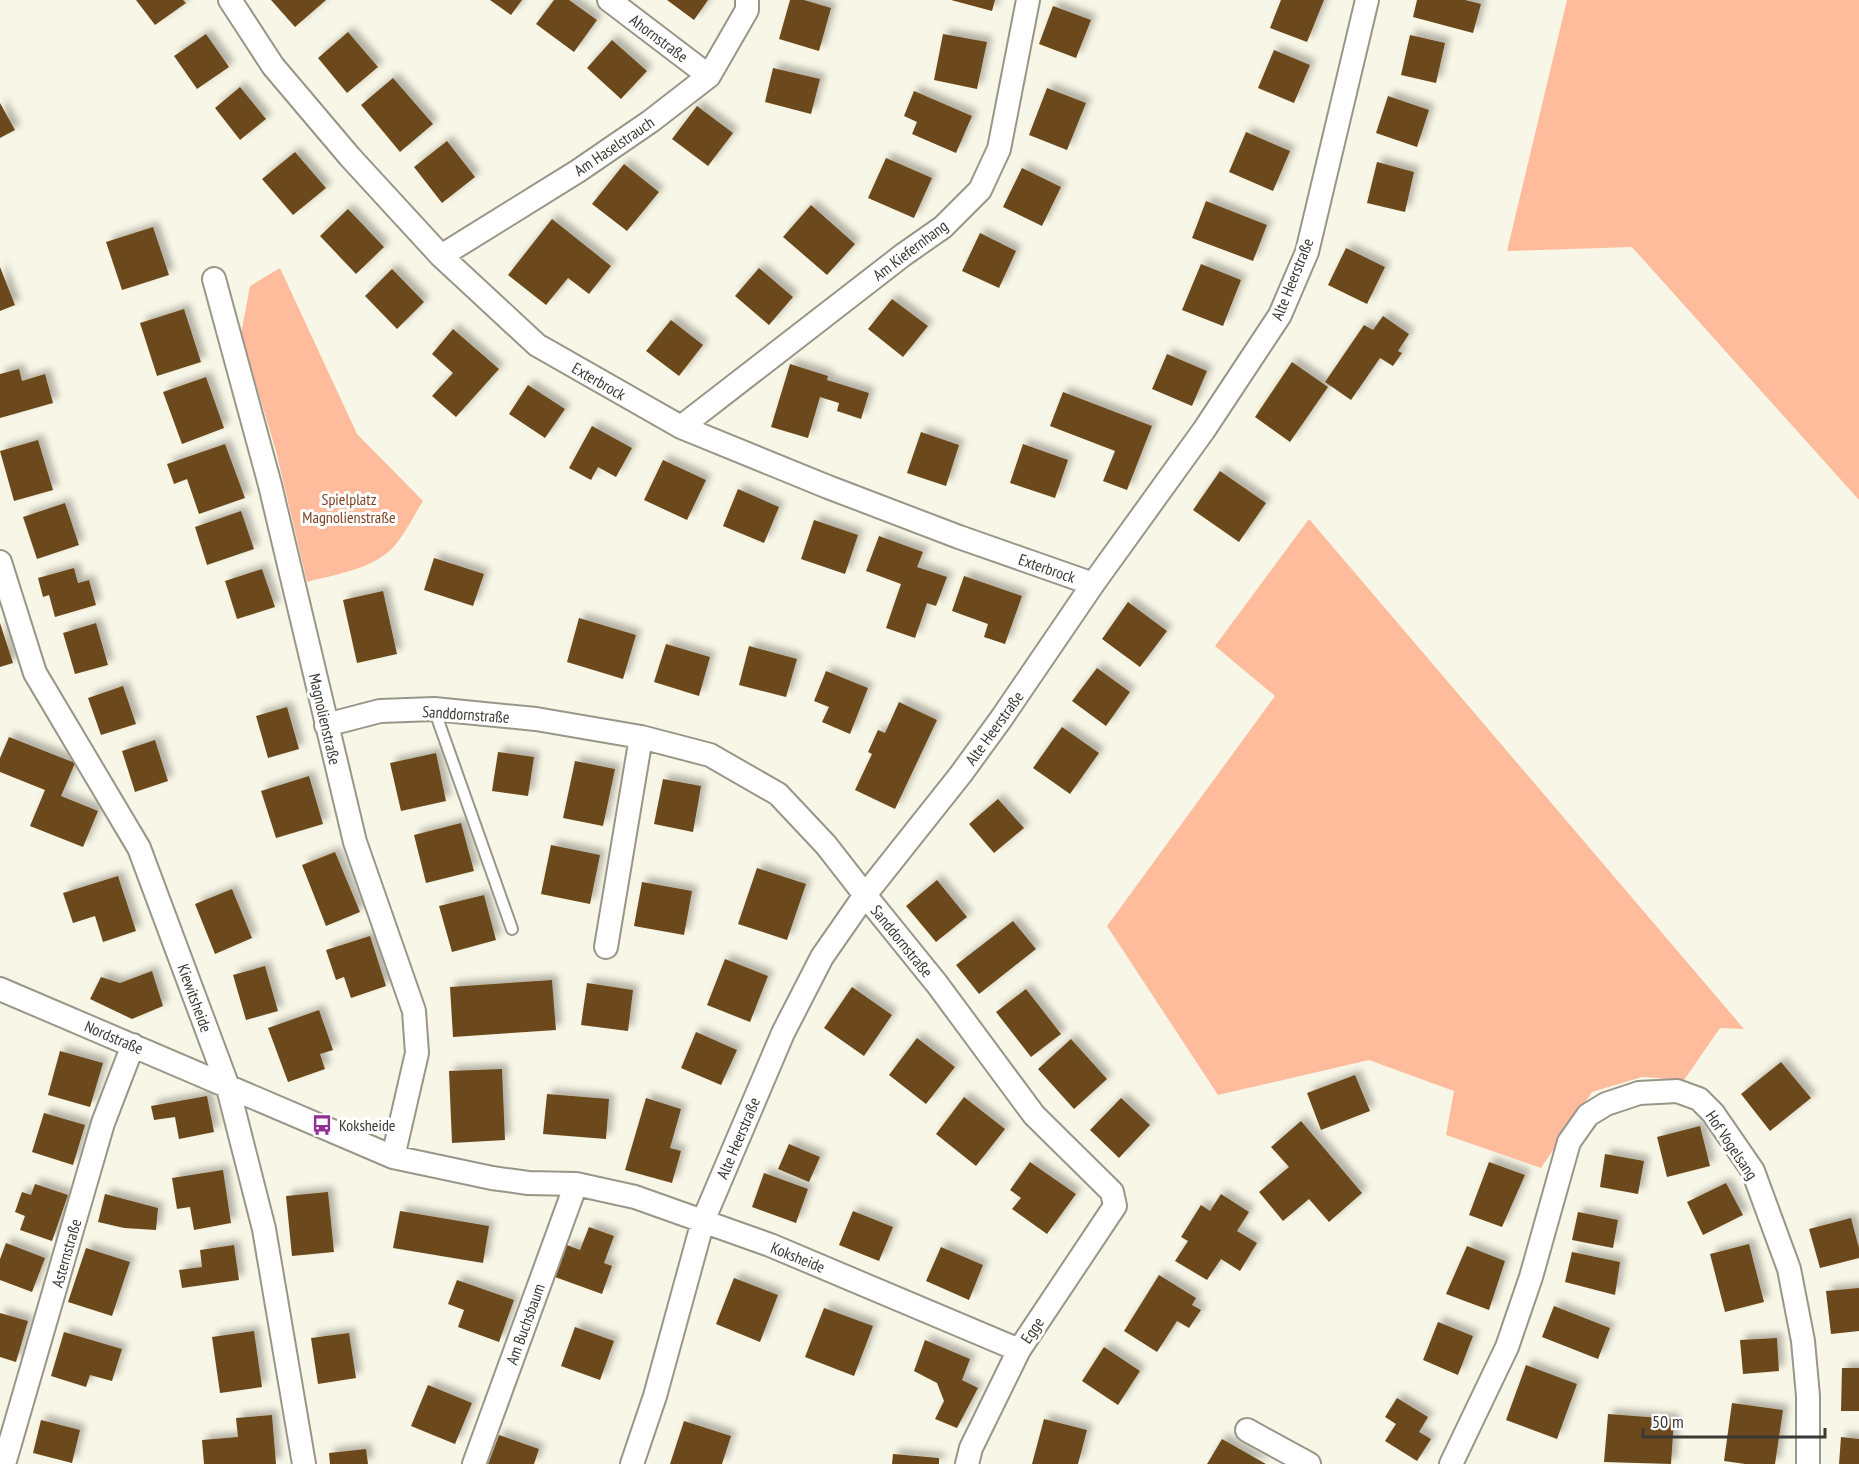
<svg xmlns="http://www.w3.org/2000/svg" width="1859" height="1464" font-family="'PT Sans Narrow',sans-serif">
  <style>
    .green { fill: #febc9d }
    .building { fill: #6c4a1a; filter: url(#shadow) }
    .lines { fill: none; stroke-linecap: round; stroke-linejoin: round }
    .lane-casing { stroke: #999688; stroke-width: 14 }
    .street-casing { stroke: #999688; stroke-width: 26 }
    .lane { stroke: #fff; stroke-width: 10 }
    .street { stroke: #fff; stroke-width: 22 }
    .labels { text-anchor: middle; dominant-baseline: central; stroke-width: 6; stroke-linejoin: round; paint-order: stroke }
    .street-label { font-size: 16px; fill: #3a3933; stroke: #fff }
    .park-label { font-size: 16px; fill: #7f4122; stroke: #fff }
    .poi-label { font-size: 16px; fill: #3a3933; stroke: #fff; text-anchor: start }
  </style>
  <defs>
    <filter id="shadow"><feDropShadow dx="5.5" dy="-5.5" stdDeviation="3" flood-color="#0004"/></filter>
  </defs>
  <rect width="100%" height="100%" fill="#f8f6e6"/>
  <path class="green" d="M1567 0H1859V500L1632 247 1507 251Z
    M280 268 357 434 423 501C414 515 406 532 396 544 376 569 336 574 307 582L276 451 241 334 250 286Z
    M1309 519 1744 1029 1720 1028 1684 1080 1642 1077 1592 1092 1541 1168 1446 1135 1454 1091 1369 1060 1218 1095 1107 926 1275 696 1215 646Z"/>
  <path class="building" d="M136 0H183L186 3 155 25Z
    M271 0H326L295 27Z
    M490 0H522L511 15Z
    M554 0H569L597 20 574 52 536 24Z
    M667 0H708L694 20Z
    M790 0H804L831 8 819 51 779 39Z
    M951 0H995L992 11Z
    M1281 0H1324L1307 42 1270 28Z
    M1417 0H1465L1481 4 1473 33 1413 17Z
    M1053 6 1091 20 1076 58 1039 44Z
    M348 32 378 67 347 93 318 58Z
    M206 34 229 67 197 89 174 56Z
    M943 34 987 42 977 89 934 80Z
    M1410 35 1445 43 1436 83 1401 75Z
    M612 40 647 71 621 99 587 68Z
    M1274 50 1310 65 1294 103 1258 88Z
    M773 68 820 79 811 114 765 102Z
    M393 78 433 124 400 152 361 105Z
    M240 87 266 119 240 140 215 108Z
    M1047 88 1086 103 1067 150 1029 135Z
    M914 91 972 116 956 153 912 134 917 122 904 116Z
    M1388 96 1429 110 1417 147 1376 133Z
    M0 103 15 130 0 138Z
    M697 106 733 133 708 166 672 139Z
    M1246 132 1290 151 1273 191 1229 172Z
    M447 141 475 177 442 203 414 167Z
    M295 152 326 188 293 215 262 179Z
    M886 158 932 178 914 218 868 198Z
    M1377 162 1414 172 1405 212 1367 203Z
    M624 164 659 192 627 231 592 204Z
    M1022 168 1061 187 1042 226 1003 207Z
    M1206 201 1267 225 1253 261 1192 238Z
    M811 205 855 244 827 275 783 237Z
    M348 209 384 247 356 274 320 236Z
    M552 219 611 266 589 294 568 278 546 305 508 275Z
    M153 227 169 275 122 290 106 242Z
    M980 233 1016 251 999 288 962 271Z
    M1346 248 1385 267 1367 304 1328 285Z
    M1201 264 1241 280 1223 326 1182 310Z
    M0 267 15 305 0 311Z
    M759 268 793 297 769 325 735 296Z
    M392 269 424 302 397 329 365 296Z
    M892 299 928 326 903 357 868 329Z
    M184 309 201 362 157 376 140 323Z
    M1383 316 1409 334 1398 351 1402 353 1393 366 1380 358 1351 400 1325 382 1364 325 1373 330Z
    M671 320 703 345 679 376 646 351Z
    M453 329 499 369 456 417 432 396 453 373 432 354Z
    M1167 354 1207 371 1192 406 1152 389Z
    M1292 362 1328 387 1290 442 1255 417Z
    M790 364 828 376 827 380 869 393 861 419 837 411 839 403 820 397 808 438 771 427Z
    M19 369 22 381 45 374 53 403 0 418V374Z
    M206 377 224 428 182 444 163 392Z
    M528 385 565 409 545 438 509 414Z
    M1063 392 1152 426 1127 490 1103 481 1115 451 1050 426Z
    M592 426 632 448 616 477 598 467 591 480 569 468Z
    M921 432 959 445 946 486 907 473Z
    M38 440 53 490 14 501 0 451Z
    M225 444 245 498 199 514 187 479 174 484 167 464Z
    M1023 444 1068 460 1055 498 1010 483Z
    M663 460 706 480 687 520 644 500Z
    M1220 471 1266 503 1239 542 1193 510Z
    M738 489 779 507 764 543 723 526Z
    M65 503 79 545 37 559 23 517Z
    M241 511 254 549 207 565 195 527Z
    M814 520 858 535 845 574 801 559Z
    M879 536 923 552 917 567 947 577 936 606 927 603 915 638 886 628 901 584 866 571Z
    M434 558 484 574 473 606 424 590Z
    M74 568 78 583 89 580 96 605 55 617 49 595 43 597 38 578Z
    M262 569 275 607 237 619 225 581Z
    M964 576 1022 596 1005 644 984 637 988 624 952 611Z
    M383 591 397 654 357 663 343 600Z
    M1128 602 1167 631 1140 667 1102 639Z
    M579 618 636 635 623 679 567 662Z
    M0 623 13 663 0 667Z
    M96 623 108 665 75 674 63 633Z
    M666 644 710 657 699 696 654 682Z
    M749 646 797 659 786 697 739 685Z
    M1097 668 1130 692 1106 726 1072 701Z
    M826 671 868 688 850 734 822 722 829 707 814 701Z
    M123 686 136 724 101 735 88 698Z
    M899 702 937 720 895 809 855 790 872 754 868 752 878 730 885 733Z
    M287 707 299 749 268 758 256 716Z
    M1062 727 1099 753 1070 794 1033 768Z
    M9 737 75 763 61 796 98 811 83 847 30 826 45 790 0 772V758Z
    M155 740 168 781 135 792 122 751Z
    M498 752 534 757 528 796 492 791Z
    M436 753 446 801 401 811 390 763Z
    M575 761 615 769 603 826 563 818Z
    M309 776 323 824 276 838 261 791Z
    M663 779 701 786 693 832 654 824Z
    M998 799 1024 828 994 853 969 824Z
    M461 823 474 871 426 883 414 835Z
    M551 845 600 855 590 904 541 894Z
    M335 852 360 912 326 926 302 865Z
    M757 868 806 884 787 940 738 924Z
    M118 876 136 931 103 942 95 916 73 923 63 893Z
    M937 880 967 917 936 942 906 906Z
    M642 882 692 891 684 935 634 926Z
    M232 889 252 938 215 954 195 904Z
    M484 895 496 940 452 952 439 906Z
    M1013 921 1036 949 979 994 956 965Z
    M370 936 386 986 351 998 344 977 336 980 326 950Z
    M725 959 768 976 750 1022 707 1005Z
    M265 966 278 1011 246 1020 233 975Z
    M152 971 163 1006 132 1019 90 999 101 977 120 983Z
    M552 980 556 1030 453 1037 450 987Z
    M587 983 633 990 628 1031 581 1025Z
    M852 987 892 1015 864 1056 824 1028Z
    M1026 989 1061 1034 1031 1057 996 1012Z
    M319 1010 333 1050 320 1054 325 1069 288 1082 268 1028Z
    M696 1032 737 1050 721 1085 681 1068Z
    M917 1038 955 1067 926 1104 889 1075Z
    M1071 1039 1107 1079 1074 1109 1038 1069Z
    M60 1051 103 1063 90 1107 48 1095Z
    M1781 1062 1811 1098 1770 1131 1741 1094Z
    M502 1069 505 1140 452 1143 449 1071Z
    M1355 1075 1370 1111 1321 1130 1307 1093Z
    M547 1094 609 1099 606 1139 543 1134Z
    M207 1096 214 1132 179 1139 175 1117 154 1120 151 1106Z
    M964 1097 1005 1129 976 1166 936 1134Z
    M646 1098 681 1109 670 1148 681 1151 672 1183 625 1170Z
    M1121 1098 1150 1125 1119 1158 1090 1130Z
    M44 1113 85 1125 73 1165 32 1152Z
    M1301 1121 1362 1193 1329 1222 1309 1199 1283 1221 1259 1192 1289 1167 1271 1147Z
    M1700 1126 1710 1166 1667 1177 1657 1137Z
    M789 1144 820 1157 809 1182 778 1169Z
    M1605 1154 1644 1161 1638 1194 1600 1187Z
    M1030 1162 1076 1194 1047 1234 1012 1209 1021 1198 1010 1190Z
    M1489 1162 1525 1175 1502 1227 1469 1215Z
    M223 1170 231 1223 194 1230 190 1207 177 1209 172 1178Z
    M764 1173 808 1189 796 1223 752 1207Z
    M1726 1183 1743 1215 1703 1235 1687 1202Z
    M35 1184 68 1195 52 1241 20 1230 25 1216 15 1212 22 1192 31 1195Z
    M328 1192 334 1252 292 1256 286 1196Z
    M105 1194 158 1208 156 1230 124 1228 98 1222Z
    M1221 1194 1249 1212 1237 1231 1257 1243 1240 1271 1221 1259 1207 1280 1175 1261 1188 1241 1181 1237 1201 1205 1210 1211Z
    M400 1211 489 1226 483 1263 393 1248Z
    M853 1211 893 1227 879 1261 839 1245Z
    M1578 1212 1618 1220 1613 1248 1572 1240Z
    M1851 1218 1859 1248V1258L1820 1268 1809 1229Z
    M589 1227 614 1236 604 1263 612 1266 602 1294 555 1277 567 1245 580 1250Z
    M6 1243 45 1258 32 1292 0 1280V1259Z
    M1749 1244 1764 1302 1725 1312 1710 1254Z
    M234 1245 239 1280 182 1288 179 1270 202 1267 200 1250Z
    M1467 1246 1505 1261 1489 1310 1446 1294Z
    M941 1247 983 1265 969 1300 926 1281Z
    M86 1248 130 1262 112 1316 68 1302Z
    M1572 1252 1620 1262 1615 1295 1565 1282Z
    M1159 1275 1196 1298 1192 1305 1201 1310 1189 1328 1177 1321 1157 1352 1124 1331Z
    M734 1278 778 1295 760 1342 716 1324Z
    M457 1280 514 1300 499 1342 458 1327 464 1310 448 1304Z
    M1859 1288V1331L1831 1334 1826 1291Z
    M1554 1306 1610 1328 1598 1359 1542 1337Z
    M824 1308 873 1326 854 1376 805 1357Z
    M0 1313 28 1321 16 1362 0 1357Z
    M1438 1322 1473 1336 1458 1375 1423 1360Z
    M575 1327 614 1341 600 1380 561 1366Z
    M254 1331 262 1387 220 1393 212 1337Z
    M64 1332 122 1349 112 1381 90 1375 86 1387 51 1376Z
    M349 1333 356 1378 318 1384 311 1338Z
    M1777 1338 1779 1371 1743 1374 1740 1340Z
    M925 1340 970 1359 962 1380 978 1388 957 1428 935 1419 944 1401 937 1383 914 1371Z
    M1104 1347 1140 1371 1118 1405 1082 1381Z
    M1526 1365 1577 1384 1557 1439 1506 1420Z
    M1842 1368H1859V1411H1841Z
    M428 1385 472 1403 455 1444 411 1426Z
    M1397 1398 1428 1417 1419 1432 1431 1439 1417 1461 1385 1441 1396 1424 1385 1417Z
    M1732 1403 1783 1410 1775 1464H1745L1724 1461Z
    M1608 1414 1674 1419 1671 1464 1604 1462Z
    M272 1415 276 1464H204L202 1440 238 1437 236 1418Z
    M1044 1419 1087 1430 1078 1464H1032Z
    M41 1420 80 1430 72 1463 33 1453Z
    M684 1421 731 1436 722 1464H670Z
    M499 1435 539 1449 534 1464H488Z
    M1841 1437 1859 1439V1464H1839Z
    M1222 1439 1266 1464H1207Z
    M366 1449 368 1464H330L329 1453Z
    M893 1454 939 1458V1464H892Z"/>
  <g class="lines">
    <g class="lane-casing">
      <path id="lane" d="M434 709 512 929"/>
    </g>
    <g class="street-casing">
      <path id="street" d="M230 0 273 66 350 157 441 256 537 345 681 427 828 487 959 537 1093 584
        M609 0 709 76
        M441 256 578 171 651 121 709 76 747 10V0
        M214 279 270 485 355 842 414 1011 417 1053 393 1157
        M681 427 903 255 943 227 980 190 999 149 1028 0
        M0 562 35 673 139 848 227 1084 264 1229 304 1464
        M326 725 380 711 434 709 536 719 641 737 710 755 778 794 826 845 865 895 937 984 1034 1115 1112 1192 1115 1206 1019 1350 971 1448 967 1464
        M606 947 641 737
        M0 989 393 1157 492 1178 528 1183 576 1184 635 1197 770 1245 1019 1350
        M1247 1430 1309 1464
        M4 1464 103 1123 133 1045
        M474 1464 576 1184
        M632 1464 655 1396 703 1221 783 1033 822 957 865 895 961 774 1001 719 1093 584 1204 430 1280 315 1307 252 1367 0
        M1451 1464 1507 1347 1531 1277 1569 1142 1588 1115 1606 1104 1639 1093 1677 1091 1699 1099 1713 1113 1753 1171 1789 1269 1803 1341 1808 1396V1464"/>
    </g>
    <use href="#lane" class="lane"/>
    <use href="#street" class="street"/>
  </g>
  <defs>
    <g id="bus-bare" transform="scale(1.62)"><path d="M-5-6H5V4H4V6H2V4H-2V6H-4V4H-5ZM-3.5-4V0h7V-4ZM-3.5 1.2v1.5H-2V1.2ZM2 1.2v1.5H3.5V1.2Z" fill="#922f95" stroke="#fff" stroke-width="2.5" paint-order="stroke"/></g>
  </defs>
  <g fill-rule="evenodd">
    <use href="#bus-bare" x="322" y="1125"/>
  </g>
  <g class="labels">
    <g class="street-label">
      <text transform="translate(659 38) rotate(37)">Ahornstraße</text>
      <text transform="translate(614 146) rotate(-34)">Am Haselstrauch</text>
      <text transform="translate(910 250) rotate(-37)">Am Kiefernhang</text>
      <text transform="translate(1292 279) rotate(-68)">Alte Heerstraße</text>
      <text transform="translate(599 381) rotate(30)">Exterbrock</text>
      <text transform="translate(1047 568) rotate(19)">Exterbrock</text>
      <text transform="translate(466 714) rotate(4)">Sanddornstraße</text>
      <text transform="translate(325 719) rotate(77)">Magnolienstraße</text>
      <text transform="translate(994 728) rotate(-54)">Alte Heerstraße</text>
      <text transform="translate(902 941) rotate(51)">Sanddornstraße</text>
      <text transform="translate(195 998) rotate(70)">Kiewitsheide</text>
      <text transform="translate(114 1037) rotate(23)">Nordstraße</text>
      <text transform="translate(738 1138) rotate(-67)">Alte Heerstraße</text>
      <text transform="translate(1732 1145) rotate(56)">Hof Vogelsang</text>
      <text transform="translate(66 1253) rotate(-74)">Asternstraße</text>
      <text transform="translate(798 1257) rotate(22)">Koksheide</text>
      <text transform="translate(525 1324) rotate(-70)">Am Buchsbaum</text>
      <text transform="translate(1032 1330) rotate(-56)">Egge</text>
    </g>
    <g class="park-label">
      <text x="349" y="499">Spielplatz<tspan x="349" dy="18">Magnolienstraße</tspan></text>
    </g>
    <g class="poi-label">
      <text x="339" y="1125">Koksheide</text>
    </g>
  </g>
  <path d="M1643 1428v9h182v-9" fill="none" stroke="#3a3933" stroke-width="3"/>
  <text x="1652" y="1428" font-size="18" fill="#3a3933" stroke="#ffffff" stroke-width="4.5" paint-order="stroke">50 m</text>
</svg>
